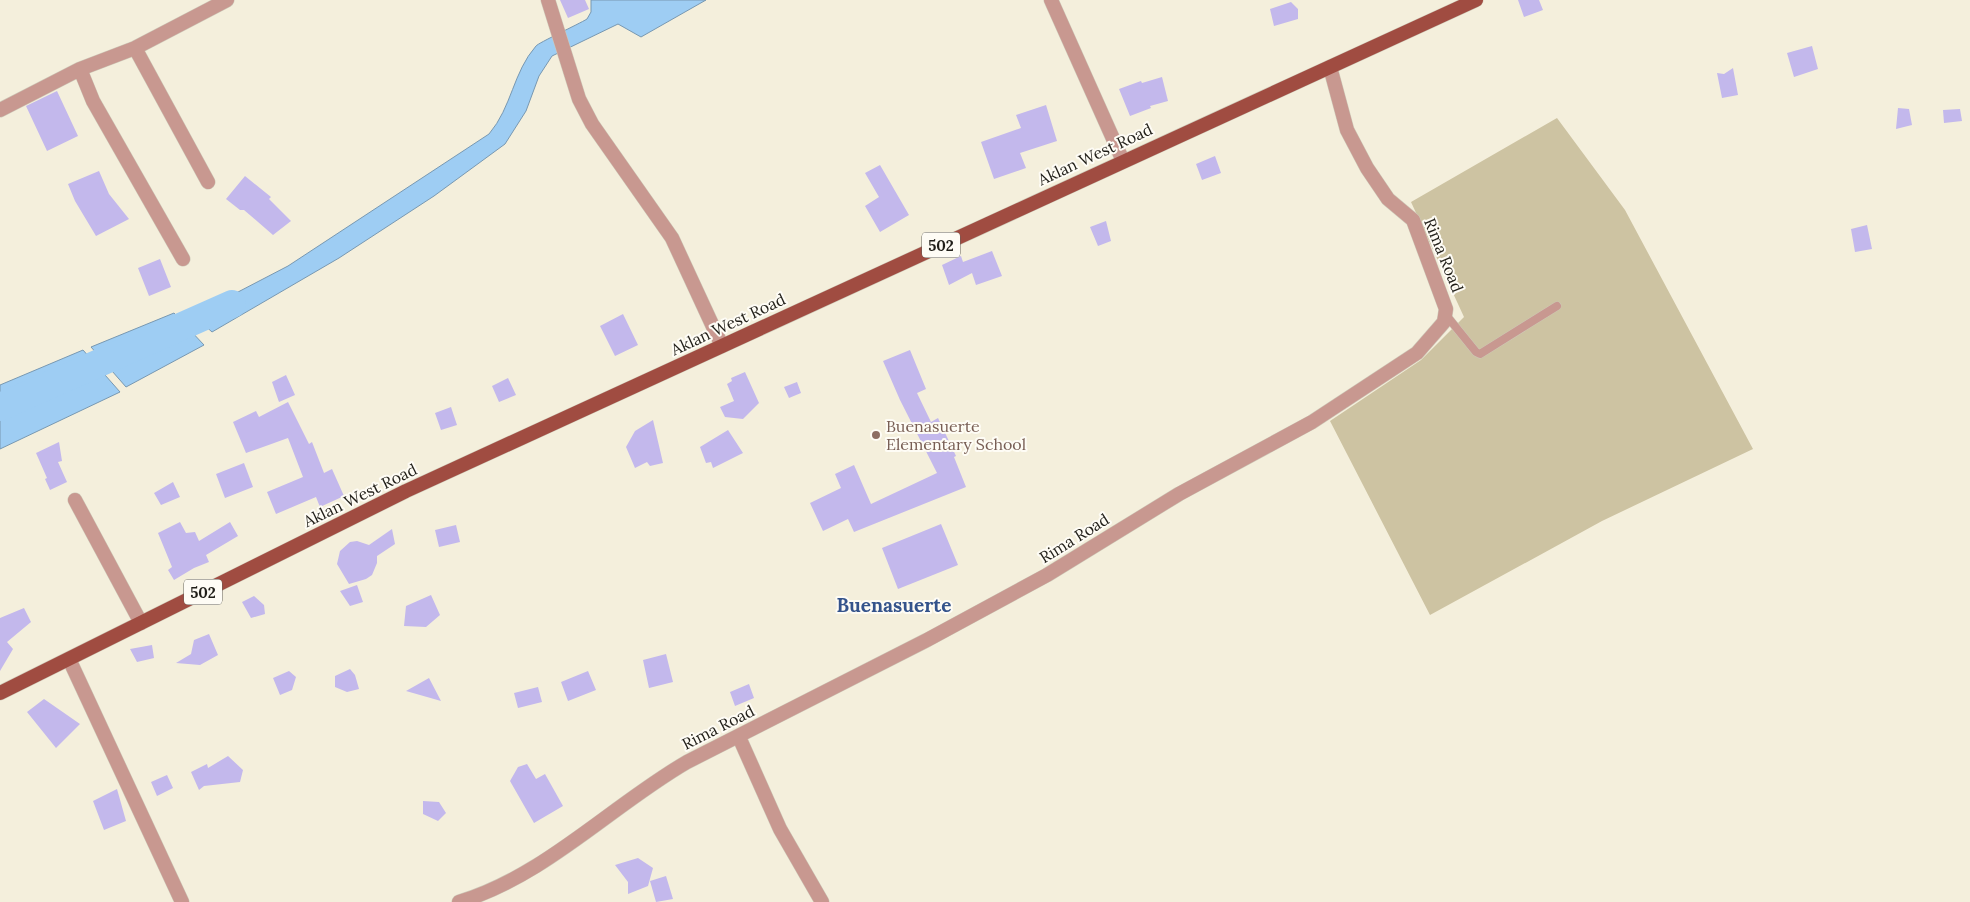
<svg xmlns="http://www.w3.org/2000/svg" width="1970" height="902" font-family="Lora,serif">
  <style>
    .green { fill: #cdc3a2 }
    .water { fill: #9ecdf3; stroke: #7898b1 }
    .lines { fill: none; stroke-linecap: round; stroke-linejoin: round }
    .river { stroke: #9ecdf3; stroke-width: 28 }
    .building { fill: #c3b8ec }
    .service-casing { stroke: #cec9b9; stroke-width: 9 }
    .minor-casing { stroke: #cec9b9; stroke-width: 15 }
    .primary-casing { stroke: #cec9b9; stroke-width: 15 }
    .service { stroke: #c89890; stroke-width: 8 }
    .minor { stroke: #c89890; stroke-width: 14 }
    .primary { stroke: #a04c41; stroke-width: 14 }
    .education-dot { fill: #8d6e63; stroke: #fefcf5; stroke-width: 2 }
    .labels { text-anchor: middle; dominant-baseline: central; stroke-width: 4; stroke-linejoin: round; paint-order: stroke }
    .shield { fill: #fefcf5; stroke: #63615a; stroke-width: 1 }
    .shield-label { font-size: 15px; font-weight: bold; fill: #201e18 }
    .street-label { font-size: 16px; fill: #201e18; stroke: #fefcf5 }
    .education-label { font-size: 16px; fill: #785e54; stroke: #fefcf5; text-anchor: start }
    .quarter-label { font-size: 19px; font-weight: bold; fill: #34538b; stroke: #fefcf5 }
  </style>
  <rect width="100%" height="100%" fill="#f4efdc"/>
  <path class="green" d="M1557 118 1625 210 1753 449 1602 521 1430 615 1330 421 1421 360 1464 317 1411 202Z"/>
  <path class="water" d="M591 0H706L641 37 618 24 552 56 539 76 526 111 505 144 434 196 339 258 212 332 190 312 238 292 288 266 489 134C512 107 513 72 536 46 538 43 579 24 587 19L591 12Z
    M174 313 204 345 126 387 91 347Z
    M83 350 120 392 0 449V385Z"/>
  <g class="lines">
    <path class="river" d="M0 407 232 304"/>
  </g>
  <path class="building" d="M560 0H585L589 9 568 18Z
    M1518 0H1539L1543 10 1524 17Z
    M1291 2 1298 9V19L1274 26 1270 9Z
    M1812 46 1818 69 1794 77 1787 53Z
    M1733 68 1738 95 1722 98 1717 73 1724 74Z
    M1162 77 1168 101 1150 106 1151 108 1130 116 1119 89 1141 81 1142 83Z
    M57 91 78 136 47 151 26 106Z
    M1046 105 1057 141 1020 153 1026 168 994 179 981 142 1021 128 1016 115Z
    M1898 108 1909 109 1912 125 1896 129Z
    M1960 109 1962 121 1944 123 1943 110Z
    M1215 156 1221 173 1202 180 1196 164Z
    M880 165 909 215 880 232 865 206 879 197 865 173Z
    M99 171 109 194 129 219 96 236 75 201 68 184Z
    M245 176 271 197 269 199 291 221 273 235 244 210H240L226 199Z
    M1106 221 1111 241 1098 246 1090 227Z
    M1867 225 1872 249 1855 252 1851 229Z
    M992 251 1002 276 976 285 972 273 949 285 942 265 961 256 963 262Z
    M160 259 171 287 149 296 138 268Z
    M623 314 638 345 615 356 600 326Z
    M910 350 926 389 917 393 931 422 938 418 956 456 954 457 966 487 854 532 848 519 823 531 810 503 841 488 835 474 854 465 871 504 937 473 900 400 883 361Z
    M745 372 759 403 743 419 725 417 720 407 734 401 727 384 732 381 731 378Z
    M286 375 295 395 279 402 272 382Z
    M508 378 516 395 499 402 492 386Z
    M797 382 801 393 789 398 784 387Z
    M288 402 309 444 312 442 324 473 332 469 344 496 320 507 316 497 276 514 267 492 303 477 288 438 246 453 233 422 256 411 259 417Z
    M451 407 457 425 441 430 435 413Z
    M653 420 663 463 650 466 647 462 635 468 626 447 635 431Z
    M728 430 743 453 713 468 711 462 706 463 700 447Z
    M59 442 62 461 58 462 67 482 50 490 45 479 47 478 36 453Z
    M244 463 253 487 225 498 216 474Z
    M173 482 180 497 161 505 154 493Z
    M180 522 186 533 195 532 199 541 230 522 238 536 206 555 209 562 194 568 174 580 168 570 172 567 158 533Z
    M941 524 958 565 898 589 882 548Z
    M456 525 460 542 439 547 435 530Z
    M392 529 395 544 377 556V563L372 575 366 579 349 584 337 564 340 551 350 542 357 541 369 545Z
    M357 585 363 602 350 606 340 591Z
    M431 595 440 615 426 627 404 626 406 606Z
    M254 596 264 605 265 614 251 618 242 602Z
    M24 608 31 622 7 642 13 649 0 671V618Z
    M209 634 218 655 200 665 176 663 191 654 194 640Z
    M152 645 154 658 137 662 130 649Z
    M666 654 673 682 649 688 643 660Z
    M350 669 355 675 359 689 347 692 335 687V676Z
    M289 671 296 677 292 690 280 695 273 678Z
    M588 671 596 690 568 701 561 682Z
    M429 678 441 701 406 691Z
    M749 684 754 698 735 706 730 692Z
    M538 687 542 702 518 708 514 693Z
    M44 699 80 724 56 748 27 712Z
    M228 756 243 770 240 782 204 786 199 790 191 772 207 764 208 768Z
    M527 764 536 779 545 774 563 806 534 823 510 781 518 767Z
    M167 775 173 788 157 796 151 782Z
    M117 789 126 821 104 830 93 801Z
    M423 801 439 802 446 813 438 821 423 814Z
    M638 858 653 868 648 886 628 894V882L615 865Z
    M666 876 673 899 656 902 650 881Z"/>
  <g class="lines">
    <g class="service-casing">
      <path id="service" d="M1446 315 1476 352 1480 354 1557 306"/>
    </g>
    <g class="minor-casing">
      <path id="minor" d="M548 0 579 99 592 124 672 238 722 346
        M1051 0 1123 161
        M135 48 208 182
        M80 69 93 101 183 259
        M0 110 80 69 135 48 227 0
        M75 500 141 623
        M69 659 182 902
        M739 737 780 829 822 902
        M459 902C545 876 611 806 687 762L927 640 1047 575 1179 494 1312 422 1417 353 1444 322 1446 309 1413 220 1388 199 1367 168 1347 130 1330 67"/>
    </g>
    <g class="primary-casing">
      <path id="primary" d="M0 693 406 491 1476 0"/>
    </g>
    <use href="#service" class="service"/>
    <use href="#minor" class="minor"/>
    <use href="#primary" class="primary"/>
  </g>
  <circle class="education-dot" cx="876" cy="435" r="5"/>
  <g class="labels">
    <g class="shield">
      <rect x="922" y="232.5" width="38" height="25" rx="4"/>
      <rect x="184" y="579.5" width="38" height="25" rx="4"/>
    </g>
    <g class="shield-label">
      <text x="941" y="245">502</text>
      <text x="203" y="592">502</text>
    </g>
    <g class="street-label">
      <text transform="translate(1095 154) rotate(-25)">Aklan West Road</text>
      <text transform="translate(1444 255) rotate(68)">Rima Road</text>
      <text transform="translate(728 324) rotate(-25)">Aklan West Road</text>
      <text transform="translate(360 495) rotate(-26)">Aklan West Road</text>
      <text transform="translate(1074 538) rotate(-32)">Rima Road</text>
      <text transform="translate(718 727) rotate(-27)">Rima Road</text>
    </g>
    <g class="education-label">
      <text x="886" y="426">Buenasuerte<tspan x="886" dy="18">Elementary School</tspan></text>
    </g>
    <g class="quarter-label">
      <text x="894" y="605">Buenasuerte</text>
    </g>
  </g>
</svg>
